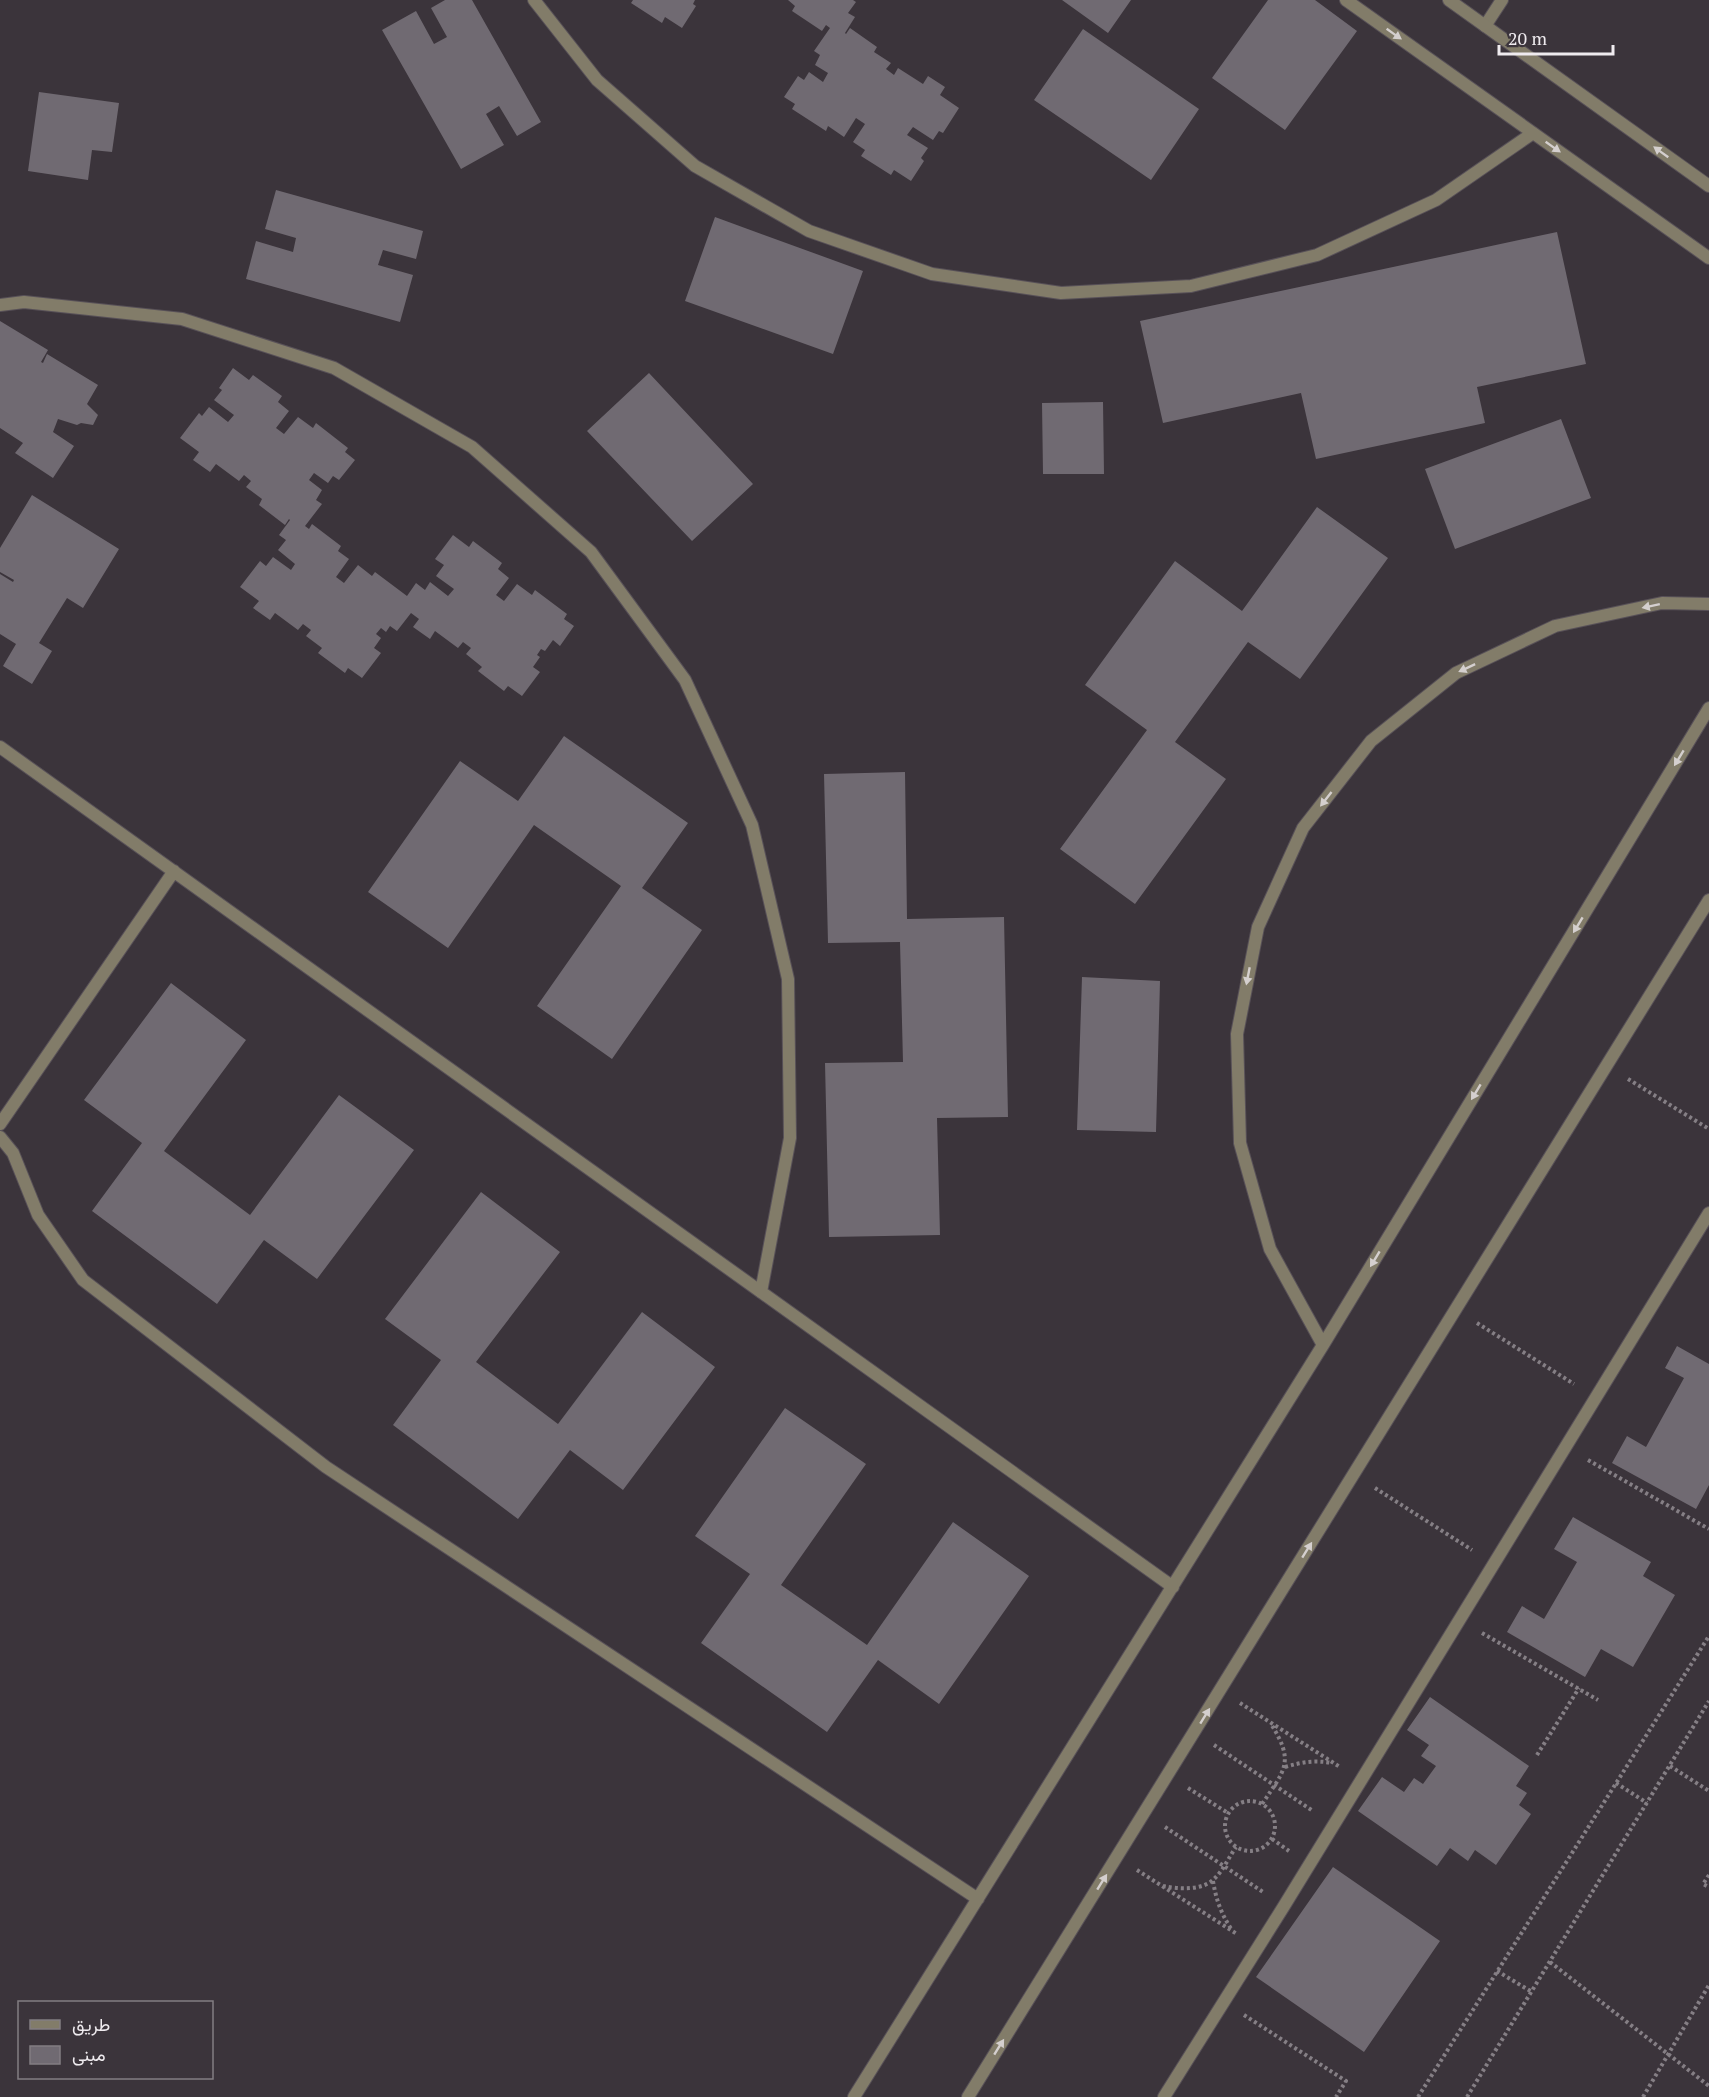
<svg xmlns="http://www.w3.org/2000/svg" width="1709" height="2097" font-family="'PT Serif',Vazirmatn,serif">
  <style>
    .building { fill: #706a72 }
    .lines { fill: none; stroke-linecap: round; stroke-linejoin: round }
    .lane-casing { stroke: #585158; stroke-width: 14 }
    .street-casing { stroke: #585158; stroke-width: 14 }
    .path { stroke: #857f85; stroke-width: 4; stroke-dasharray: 3 3; stroke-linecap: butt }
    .lane { stroke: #827c69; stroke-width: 12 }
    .street { stroke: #827c69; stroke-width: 12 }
    .oneway { fill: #d4cfce }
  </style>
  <rect width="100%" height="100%" fill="#3b343b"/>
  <path class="building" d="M445 0H472L541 122 517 136 499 106 486 114 504 145 461 169 382 30 416 11 434 44 447 37 431 8Z
    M633 0H695L693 4 696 6 682 28 665 17 662 23 631 3Z
    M788 0H853L856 2 848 13 855 17 845 33 846 34 850 28 877 47 874 52 891 63 886 69 894 75 898 68 923 84 928 76 945 87 940 95 959 108 943 133 939 131 933 140 913 127 907 135 928 148 921 158 924 161 911 181 894 170 891 175 861 156 865 150 853 142 865 124 856 118 844 137 828 126 826 131 792 109 795 104 784 97 798 76 804 80 809 72 823 82 828 73 815 65 820 55 814 51 830 28 826 25 822 31 792 11 795 6Z
    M1062 0H1131L1108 33Z
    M1268 0H1315L1357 31 1285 130 1212 78Z
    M1083 29 1199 109 1151 180 1034 100Z
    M39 92 119 103 112 152 92 150 88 180 28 171Z
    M276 190 423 231 416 259 383 250 378 265 413 275 400 322 246 279 256 241 293 252 296 238 265 229Z
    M715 217 863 271 833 354 685 301Z
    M1557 232 1586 364 1477 387 1485 423 1316 459 1301 393 1163 423 1140 321Z
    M0 321 48 350 41 362 43 363 47 354 98 385 87 404 98 415 93 425 81 423 77 425 58 419 53 432 74 446 53 478 15 453 23 443 0 428Z
    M233 368 249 380 253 375 282 396 278 402 289 411 276 428 284 434 298 417 313 428 316 423 348 448 345 452 355 460 339 480 333 476 328 483 314 473 309 480 322 490 316 500 322 504 305 526 309 529 312 524 341 546 338 551 349 559 336 577 344 583 358 565 372 576 375 572 407 596 416 583 425 590 430 582 448 596 454 589 436 576 444 565 435 559 453 535 469 547 473 541 502 563 498 569 509 578 496 595 504 601 517 584 532 595 535 590 567 614 564 619 574 626 560 646 553 640 545 651 541 649 537 655 540 657 533 667 540 672 522 696 508 686 504 691 478 671 482 667 466 654 471 648 463 642 458 648 435 631 430 639 413 627 419 619 411 613 397 631 390 626 386 632 381 628 376 634 381 638 374 648 381 653 362 678 348 668 345 673 318 653 322 648 306 636 311 630 303 624 298 630 275 613 270 620 253 608 259 601 240 587 260 561 266 566 273 557 291 570 295 564 278 550 286 540 279 535 290 520 289 519 285 525 259 505 262 499 246 487 251 481 244 475 239 481 216 464 210 472 193 460 199 452 180 438 199 413 202 416 209 407 228 422 234 415 214 400 222 390 219 388Z
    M649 373 753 484 692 541 587 431Z
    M1103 402 1104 474H1043L1042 403Z
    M1561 419 1591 498 1455 549 1425 469Z
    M32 495 119 549 83 608 67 598 39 643 52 651 32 684 3 666 16 644 0 634V574L13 582 14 580 0 572V548Z
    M1317 507 1388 558 1300 679 1248 642 1175 742 1226 779 1135 904 1060 849 1147 730 1085 685 1175 561 1242 611Z
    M564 736 688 823 642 888 702 930 612 1059 537 1006 621 886 534 825 448 948 368 892 460 761 518 801Z
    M905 772 907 919 1004 917 1008 1117 937 1118 940 1235 829 1237 825 1063 903 1062 900 942 828 943 824 774Z
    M1082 977 1160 981 1156 1132 1077 1130Z
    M171 983 246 1040 164 1151 250 1215 339 1095 414 1150 317 1279 264 1240 217 1304 92 1211 142 1143 84 1100Z
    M481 1192 560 1252 476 1362 558 1424 642 1312 715 1367 623 1490 570 1450 518 1519 393 1425 441 1360 385 1319Z
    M1677 1346 1709 1364V1485L1696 1509 1612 1463 1627 1436 1646 1447 1684 1378 1665 1368Z
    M785 1408 866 1464 781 1585 867 1645 953 1522 1029 1576 939 1704 878 1660 827 1732 701 1643 750 1574 695 1536Z
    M1573 1517 1651 1562 1643 1576 1675 1595 1633 1667 1601 1649 1585 1677 1507 1632 1522 1606 1544 1619 1577 1562 1554 1549Z
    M1430 1697 1529 1766 1516 1786 1527 1793 1519 1805 1531 1814 1496 1865 1475 1850 1468 1861 1450 1848 1437 1866 1358 1811 1382 1777 1404 1792 1414 1778 1423 1784 1436 1766 1421 1756 1429 1745 1407 1730Z
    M1333 1867 1440 1941 1364 2052 1256 1977Z"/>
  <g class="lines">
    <g class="lane-casing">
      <path id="lane" d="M1485 26 1502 0"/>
    </g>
    <g class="street-casing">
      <path id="street" d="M534 0 597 80 695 166 809 231 932 274 1061 293 1191 286 1317 255 1436 200 1533 133
        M1346 0 1709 258
        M1449 0 1709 186
        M0 305 24 302 182 319 334 368 472 447 591 552 685 680 752 825 788 979 790 1138 761 1292
        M0 747 1173 1587
        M0 1124 174 871
        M0 1137 13 1153 38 1215 83 1280 326 1467 978 1899
        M1323 1345 1270 1249 1240 1143 1237 1034 1258 927 1303 828 1371 741 1456 673 1555 626 1662 603 1709 604
        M854 2097 1323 1345 1709 708
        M968 2097 1709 900
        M1164 2097 1284 1906 1709 1213"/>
    </g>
    <path class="path" d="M1628 1079 1709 1129
      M1477 1323 1574 1384
      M1588 1460 1709 1529
      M1375 1488 1472 1550
      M1482 1633 1598 1700
      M1240 1703 1340 1767
      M1214 1745 1313 1811
      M1537 1755 1579 1688
      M1670 1766 1709 1791
      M1285 1767C1302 1762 1315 1760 1332 1763
      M1616 1783 1647 1803
      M1188 1788 1228 1813
      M1225 1826a25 25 0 1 1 50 0a25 25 0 1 1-50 0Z
      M1262 1804C1285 1770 1295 1762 1271 1724
      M1165 1827 1263 1892
      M1272 1839 1289 1851
      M1137 1870 1237 1934
      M1709 1875 1703 1884 1709 1887
      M1213 1881C1216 1899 1221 1914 1232 1930
      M1163 1886C1178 1889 1202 1891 1214 1879 1223 1871 1229 1857 1236 1847
      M1550 1962 1709 2086
      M1497 1971 1532 1992
      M1244 2015 1346 2081 1336 2097
      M1418 2097 1709 1636
      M1467 2097 1709 1701
      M1643 2097 1709 1985"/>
    <use href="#lane" class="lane"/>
    <use href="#street" class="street"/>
  </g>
  <defs><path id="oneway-solid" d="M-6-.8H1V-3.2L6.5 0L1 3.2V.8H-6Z" transform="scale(1.5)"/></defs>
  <g class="oneway">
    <use href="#oneway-solid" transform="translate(1394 34) rotate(35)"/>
    <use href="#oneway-solid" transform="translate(1553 147) rotate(35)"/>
    <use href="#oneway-solid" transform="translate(1661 152) rotate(-144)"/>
    <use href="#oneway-solid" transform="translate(1651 606) rotate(168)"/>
    <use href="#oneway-solid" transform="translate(1467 668) rotate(155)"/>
    <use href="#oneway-solid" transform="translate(1679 758) rotate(121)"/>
    <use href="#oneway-solid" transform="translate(1326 799) rotate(128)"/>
    <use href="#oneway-solid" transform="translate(1578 925) rotate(121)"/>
    <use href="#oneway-solid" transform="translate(1248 976) rotate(101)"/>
    <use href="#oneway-solid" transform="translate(1476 1092) rotate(121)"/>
    <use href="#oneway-solid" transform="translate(1375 1259) rotate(121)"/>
    <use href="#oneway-solid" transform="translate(1307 1550) rotate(-58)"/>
    <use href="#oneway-solid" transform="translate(1205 1716) rotate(-58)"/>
    <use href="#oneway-solid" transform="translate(1102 1882) rotate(-58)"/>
    <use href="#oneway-solid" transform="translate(999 2047) rotate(-58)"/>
  </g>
  <rect x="18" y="2001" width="195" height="78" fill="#3b343b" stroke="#837d83" stroke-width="1.5"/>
  <rect x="30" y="2020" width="30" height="9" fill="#827c69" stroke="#837d83" stroke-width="1.5"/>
  <text x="72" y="2031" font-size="18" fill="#efebef">طريق</text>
  <rect x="30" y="2046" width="30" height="18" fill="#706a72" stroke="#837d83" stroke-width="1.5"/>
  <text x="72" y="2061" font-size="18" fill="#efebef">مبنى</text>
  <path d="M1499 45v9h114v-9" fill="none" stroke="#efebef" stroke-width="3"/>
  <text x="1508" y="45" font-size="18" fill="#efebef" stroke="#3b343b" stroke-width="4.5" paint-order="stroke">20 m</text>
</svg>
